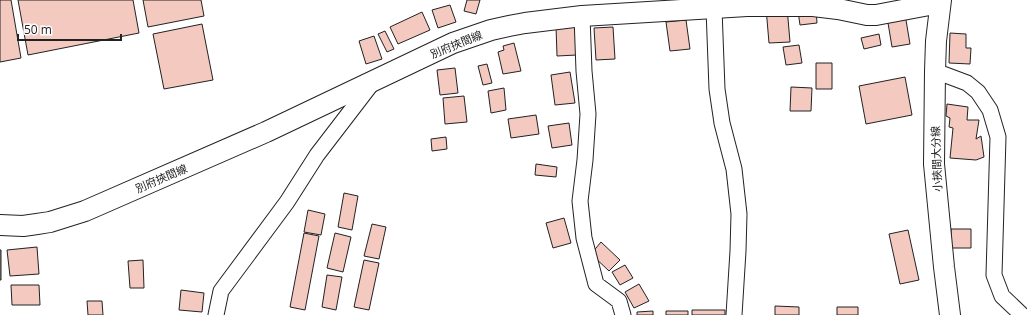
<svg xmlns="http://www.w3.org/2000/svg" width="1027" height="315" font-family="'Open Sans','Noto Sans JP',sans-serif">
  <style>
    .building { fill: #f3c9c0; stroke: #222 }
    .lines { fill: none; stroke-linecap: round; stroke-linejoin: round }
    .minor-casing { stroke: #222; stroke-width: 17 }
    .major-casing { stroke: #222; stroke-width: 22 }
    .minor { stroke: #fff; stroke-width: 15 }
    .major { stroke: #fff; stroke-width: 20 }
    .labels { text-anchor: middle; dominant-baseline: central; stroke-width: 3; stroke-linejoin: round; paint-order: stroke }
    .street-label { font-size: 11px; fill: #222; stroke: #fff }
  </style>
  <rect width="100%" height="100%" fill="#fff"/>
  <path class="building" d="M0 0H11L21 58 0 62Z
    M18 0H133L139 33 28 55Z
    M143 0H201L204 16 148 27Z
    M467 0H480L476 14 464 11Z
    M450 5 456 22 438 28 432 10Z
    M787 7 790 42 769 43 766 8Z
    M816 9 817 23 800 25 798 11Z
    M422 12 430 30 398 44 390 27Z
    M905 14 910 44 892 47 887 17Z
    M686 20 690 49 670 51 666 22Z
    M202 24 213 80 164 89 153 34Z
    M556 26H576L577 55 557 56Z
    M613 27 615 59 596 60 594 28Z
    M385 31 394 49 387 52 378 34Z
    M950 33 966 34V48H971L970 64 949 63Z
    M879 34 881 45 864 49 861 38Z
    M374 36 382 59 366 64 359 41Z
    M514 43 521 71 503 74 498 52 504 50 503 46Z
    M799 45 802 63 786 65 783 47Z
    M816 63H832V89H816Z
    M487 64 492 83 483 85 478 66Z
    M455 68 458 93 440 95 437 70Z
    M570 72 575 103 555 105 551 75Z
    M905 77 912 115 866 124 859 86Z
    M791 87 812 88 811 111H790Z
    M504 88 506 110 491 113 488 91Z
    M464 96 467 122 445 124 443 98Z
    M947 104 968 107 967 120H979L976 139 981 136 984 157 976 160 950 158 953 128 949 127 950 118 946 116Z
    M536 115 539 134 511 138 508 119Z
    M569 123 572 145 552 148 548 126Z
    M446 137 447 149 432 151 431 139Z
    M536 164 557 167 556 177 535 175Z
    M344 193 358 196 352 230 338 227Z
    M308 210 325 214 321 235 304 232Z
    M564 218 571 243 553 248 546 223Z
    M372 224 386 227 379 259 364 256Z
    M951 229H971V248H951Z
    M908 230 919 280 900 284 889 234Z
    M304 233 319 236 305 310 290 307Z
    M335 233 351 237 343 272 327 268Z
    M601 242 620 260 609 271 591 254Z
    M37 247 39 274 10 276 7 250Z
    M0 250H1V280H0Z
    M143 260 144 288H130L128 261Z
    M364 260 379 263 369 310 354 307Z
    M625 265 633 278 620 285 612 272Z
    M327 275 342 277 336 310 322 307Z
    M639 284 649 301 634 308 625 292Z
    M11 285H39L40 305H12Z
    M181 290 204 293 202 312 179 310Z
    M87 301H102L103 315H88Z
    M775 306 799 307V315H775Z
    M837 307H858V315H837Z
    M692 310H725V315H692Z
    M653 311V315H637V312Z
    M666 311H688V315H666Z"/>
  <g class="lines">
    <g class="minor-casing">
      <path id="minor" d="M714 9 717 89 722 123 734 169 739 214 738 251 734 315
        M582 16 584 71 588 114 585 160 580 201 584 238 596 284 619 301 623 315
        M935 71 967 83 978 92 990 110 998 137 994 275 1002 296 1022 315
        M216 315 221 291 287 202 317 155 373 82"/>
    </g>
    <g class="major-casing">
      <path id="major" d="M941 0 936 41 935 71 934 164 944 267 950 315
        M0 225 23 226 37 224 50 222 85 211 266 132 453 43 491 30 509 26 525 23 582 16 747 6H813L838 9 867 15H876L940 3"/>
    </g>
    <use href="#minor" class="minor"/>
    <use href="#major" class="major"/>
  </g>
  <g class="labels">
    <g class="street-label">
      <text transform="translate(456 44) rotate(-22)">別府挾間線</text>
      <text transform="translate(936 159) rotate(-92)">小挾間大分線</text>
      <text transform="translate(161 178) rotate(-23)">別府挾間線</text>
    </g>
  </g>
  <path d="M18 34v6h103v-6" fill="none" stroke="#222222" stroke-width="2"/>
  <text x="24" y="34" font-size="12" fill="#222222" stroke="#ffffff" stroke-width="3" paint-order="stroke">50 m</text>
</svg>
